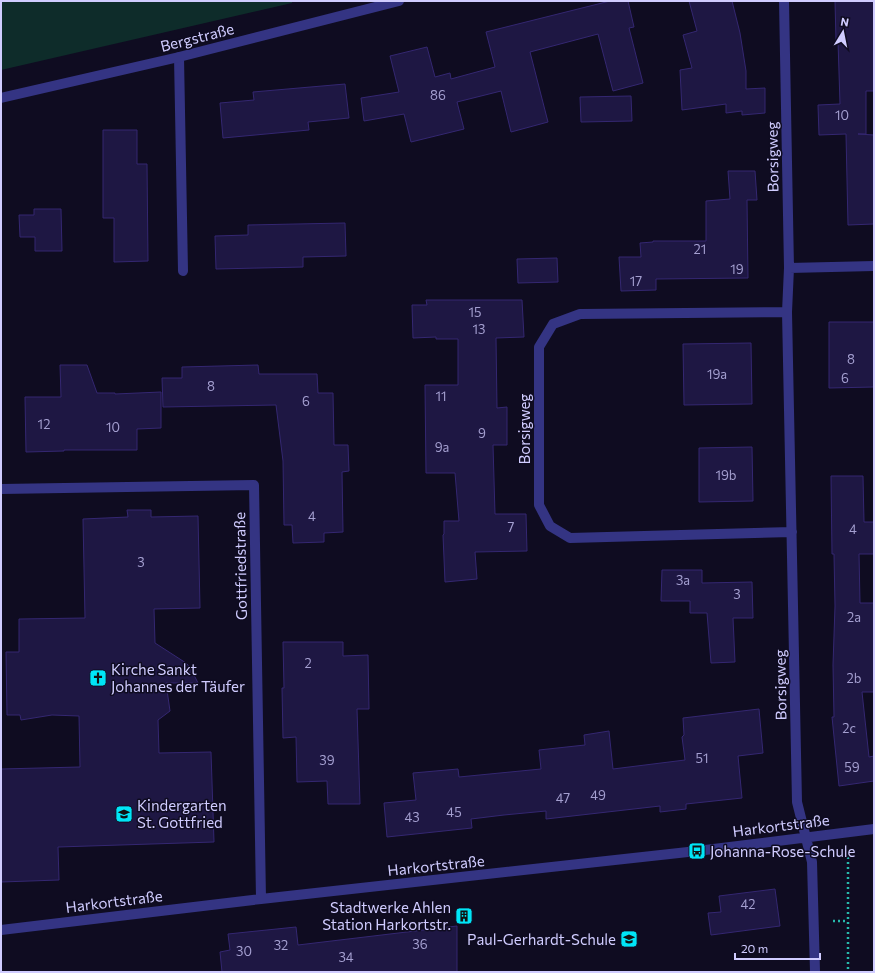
<svg xmlns="http://www.w3.org/2000/svg" width="875" height="973" font-family="Commissioner,sans-serif">
  <style>
    .green { fill: #0e2c2a }
    .building { fill: #1e1743; stroke: #342771 }
    .lines { fill: none; stroke-linecap: round; stroke-linejoin: round }
    .path { stroke: #26b9ac; stroke-width: 2.5; stroke-dasharray: 2 3; stroke-linecap: butt }
    .service { stroke: #343483; stroke-width: 10 }
    .minor { stroke: #343483; stroke-width: 10 }
    .labels { text-anchor: middle; dominant-baseline: central; stroke-width: 3; stroke-linejoin: round; paint-order: stroke }
    .number-label { font-size: 13px; fill: #a49fd0 }
    .street-label { font-size: 15px; fill: #d0ccff; stroke: #0f0c21 }
    .poi-label { font-size: 15px; fill: #d0ccff; stroke: #0f0c21; text-anchor: start }
  </style>
  <rect width="100%" height="100%" fill="#0f0c21"/>
  <path class="green" d="M1 1H292V3L1 70Z"/>
  <path class="building" d="M610 1H628L634 27 629 28 643 83 613 91 598 34 530 52 548 122 511 132 501 91 457 102 464 129 411 142 404 114 364 121 361 98 399 92 390 56 427 47 435 77 450 73 451 79 495 67 486 32Z
    M689 1H732L740 33 746 71V89L765 88V113L742 115V111L726 113V104L682 110 680 70 692 68 683 35 697 31Z
    M835 1H874V91H866V134H858L874 135V224L848 225 846 134 819 135 818 105 840 104 838 41H836Z
    M345 84 349 118 308 122 309 130 223 138 220 103 254 100 253 92Z
    M631 96 632 121 581 122 580 97Z
    M103 130H137V164H147L148 261 114 262V218H103Z
    M728 171H755L757 200H747L748 278 656 279V290L621 291 619 257H641L640 243 653 242V241H706V201L730 199Z
    M34 209H61L62 251H35V237H20L19 215H34Z
    M345 223 346 256 303 257V267L216 269 215 236 248 235V225Z
    M557 258 558 282 518 283 517 259Z
    M426 300H522L524 337 496 338 497 408 507 407V445H493L495 514H526L527 551 475 552 477 579 445 582 443 535 444 534V521H459L455 473H426L425 385H458V339H436V337L413 338 412 305H427Z
    M829 322H874V387L829 388Z
    M751 343 752 404 684 405 683 344Z
    M60 365H87L97 393H115V394L161 392V428L137 429V450H64V451L26 452 25 397H61Z
    M258 365 259 374H317L318 393H333L334 445H348L349 471 342 472 343 532 324 533V542L293 543 292 525H284L283 461 276 405 163 407 162 378H182V367Z
    M752 447 753 501 699 502V448Z
    M831 476H863L864 522H874V554H859L860 603H874V692H862L869 757 874 756V781L839 786 832 717H834L833 665 835 606 834 554H832Z
    M127 510H151V517L198 516 200 608 154 609 155 643 186 663 190 667 198 683H166L170 711 158 720 159 753 211 752 214 842 58 847 59 880 1 882V769L80 767 79 716 52 715 21 720 20 715H7L6 652H19V619L85 618 83 519 128 517Z
    M662 570H702V583L752 582 753 618H733L735 662 711 663 707 613H690V601H661Z
    M283 642H343V656L368 655 369 709H357L360 804H328L327 781 297 782 296 737 283 738 282 688H284Z
    M759 709 763 753 738 756 742 798 686 804V809L660 812V806L546 819V811L504 815 471 819 472 828 387 837 384 803 416 800 413 773 458 769 459 777 541 769 539 750 585 745 584 735 609 731 613 769 685 760 682 737 684 735 683 718Z
    M775 889 780 926 711 935 708 913 721 912 719 896Z
    M457 926V972H222L220 952 230 950 228 934 296 927 298 945Z"/>
  <g class="lines">
    <path class="path" d="M848 852V972
      M833 921H848"/>
    <path class="service" d="M179 57 183 271"/>
    <path class="minor" d="M784 1 789 268 787 312 797 802 812 862 815 972
      M1 98 179 57 399 1
      M789 268 874 266
      M787 312 580 314 553 324 539 347V505L550 526 570 538 792 532
      M1 489 254 485 261 899
      M1 930 261 899 697 851 874 829"/>
  </g>
  <defs>
    <g id="church-square" transform="scale(0.9)"><rect x="-9" y="-9" width="18" height="18" rx="4" fill="#00e5f7" stroke="#0f0c21"/><path d="M-1.2-6h2.4v3.5h3.3v2.4h-3.3V6h-2.4V-.1h-3.3v-2.4h3.3Z" fill="#111"/></g>
    <g id="school-square" transform="scale(0.9)"><rect x="-9" y="-9" width="18" height="18" rx="4" fill="#00e5f7" stroke="#0f0c21"/><path d="M0-5L7-2L0 1L-7-2ZM-4 1L0 2.5L4 1V4Q0 6-4 4Z" fill="#111"/></g>
    <g id="bus-square" transform="scale(0.9)"><rect x="-9" y="-9" width="18" height="18" rx="4" fill="#00e5f7" stroke="#0f0c21"/><path d="M-5-6H5V4H4V6H2V4H-2V6H-4V4H-5ZM-3.5-4V0h7V-4ZM-3.5 1.2v1.5H-2V1.2ZM2 1.2v1.5H3.5V1.2Z" fill="#111"/></g>
    <g id="building-square" transform="scale(0.9)"><rect x="-9" y="-9" width="18" height="18" rx="4" fill="#00e5f7" stroke="#0f0c21"/><path d="M-4-6H4V6H1V3H-1V6H-4ZM-2.5-4.3h1.7v1.8h-1.7ZM.8-4.3h1.7v1.8H.8ZM-2.5-1h1.7V.8h-1.7ZM.8-1h1.7V.8H.8Z" fill="#111"/></g>
  </defs>
  <g fill-rule="evenodd">
    <use href="#church-square" x="98" y="678"/>
    <use href="#school-square" x="124" y="814"/>
    <use href="#bus-square" x="697" y="851"/>
    <use href="#building-square" x="464" y="916"/>
    <use href="#school-square" x="629" y="939"/>
  </g>
  <g class="labels">
    <g class="number-label">
      <text x="438" y="95">86</text>
      <text x="842" y="115">10</text>
      <text x="700" y="249">21</text>
      <text x="737" y="269">19</text>
      <text x="636" y="281">17</text>
      <text x="475" y="312">15</text>
      <text x="479" y="329">13</text>
      <text x="851" y="359">8</text>
      <text x="717" y="374">19a</text>
      <text x="845" y="378">6</text>
      <text x="211" y="386">8</text>
      <text x="441" y="396">11</text>
      <text x="306" y="401">6</text>
      <text x="44" y="424">12</text>
      <text x="113" y="427">10</text>
      <text x="482" y="433">9</text>
      <text x="442" y="447">9a</text>
      <text x="726" y="475">19b</text>
      <text x="312" y="516">4</text>
      <text x="511" y="527">7</text>
      <text x="853" y="529">4</text>
      <text x="141" y="562">3</text>
      <text x="683" y="580">3a</text>
      <text x="737" y="594">3</text>
      <text x="854" y="617">2a</text>
      <text x="308" y="663">2</text>
      <text x="854" y="678">2b</text>
      <text x="849" y="728">2c</text>
      <text x="702" y="758">51</text>
      <text x="327" y="760">39</text>
      <text x="852" y="767">59</text>
      <text x="598" y="795">49</text>
      <text x="563" y="798">47</text>
      <text x="454" y="812">45</text>
      <text x="412" y="817">43</text>
      <text x="748" y="904">42</text>
      <text x="420" y="944">36</text>
      <text x="281" y="945">32</text>
      <text x="244" y="951">30</text>
      <text x="346" y="957">34</text>
    </g>
    <g class="street-label">
      <text transform="translate(197 37) rotate(-14)">Bergstraße</text>
      <text transform="translate(772 157) rotate(-91)">Borsigweg</text>
      <text transform="translate(524 429) rotate(-90)">Borsigweg</text>
      <text transform="translate(240 566) rotate(-91)">Gottfriedstraße</text>
      <text transform="translate(780 685) rotate(-91)">Borsigweg</text>
      <text transform="translate(781 825) rotate(-7)">Harkortstraße</text>
      <text transform="translate(436 865) rotate(-6)">Harkortstraße</text>
      <text transform="translate(114 901) rotate(-7)">Harkortstraße</text>
    </g>
    <g class="poi-label">
      <text x="111" y="669">Kirche Sankt<tspan x="111" dy="17">Johannes der Täufer</tspan></text>
      <text x="137" y="805">Kindergarten<tspan x="137" dy="17">St. Gottfried</tspan></text>
      <text x="710" y="851">Johanna-Rose-Schule</text>
      <text x="451" y="907" text-anchor="end">Stadtwerke Ahlen<tspan x="451" dy="17">Station Harkortstr.</tspan></text>
      <text x="616" y="939" text-anchor="end">Paul-Gerhardt-Schule</text>
    </g>
  </g>
  <rect width="875" height="973" fill="none" stroke="#d0ccff" stroke-width="4"/>
  <g transform="translate(843 32) rotate(10)" stroke="#0f0c21" stroke-width="3" paint-order="stroke">
  <path d="M0-3L7 15L0 10L-7 15Z" fill="#d0ccff"/>
  <text y="-6" font-size="11" font-weight="bold" text-anchor="middle" fill="#d0ccff">N</text>
  </g>
  <path d="M735 953v6h85v-6" fill="none" stroke="#d0ccff" stroke-width="2"/>
  <text x="741" y="953" font-size="12" fill="#d0ccff" stroke="#0f0c21" stroke-width="3" paint-order="stroke">20 m</text>
</svg>
